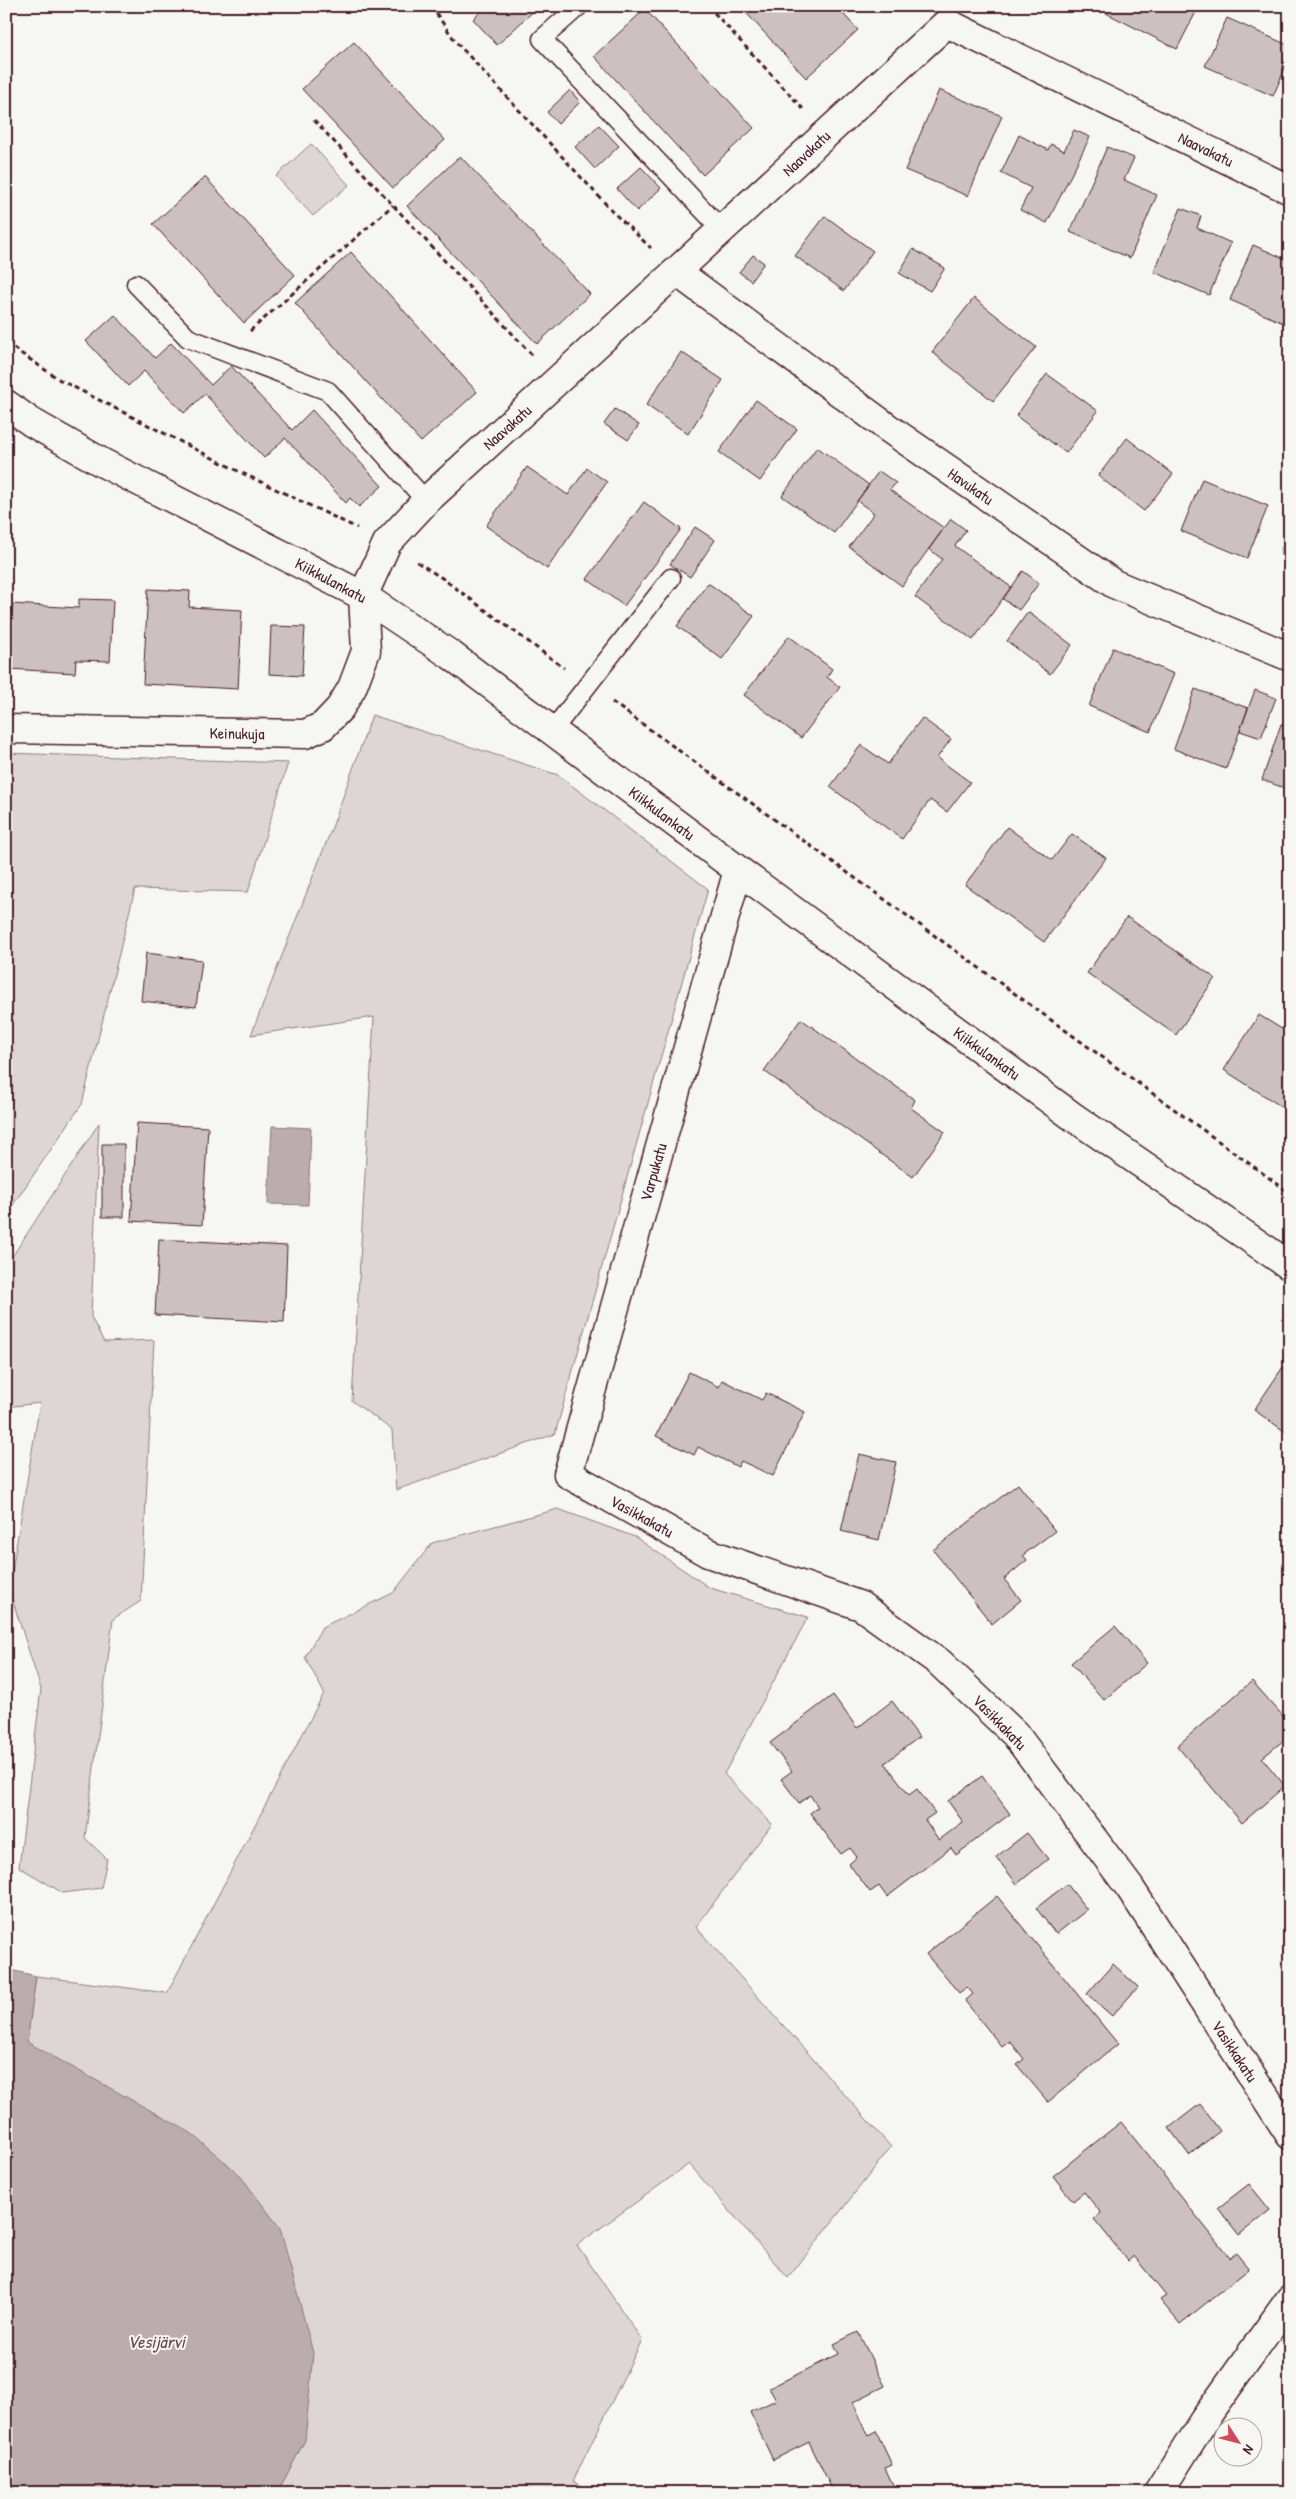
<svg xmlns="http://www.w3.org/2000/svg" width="1296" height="2499" font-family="'Patrick Hand',sans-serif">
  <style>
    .green { fill: #ddd6d5; stroke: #947a80 }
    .water { fill: #bbadae; stroke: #8e747a }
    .building { fill: #ccc1c0; stroke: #4a1f2b }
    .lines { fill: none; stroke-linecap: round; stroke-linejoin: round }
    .lane-casing { stroke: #4a1f2b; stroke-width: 21 }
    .street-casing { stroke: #4a1f2b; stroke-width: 31 }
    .path { stroke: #4a1f2b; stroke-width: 3; stroke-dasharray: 5 4; stroke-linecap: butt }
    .lane { stroke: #f6f6f2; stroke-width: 18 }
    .street { stroke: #f6f6f2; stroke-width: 28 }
    .labels { text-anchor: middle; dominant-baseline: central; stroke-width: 4; stroke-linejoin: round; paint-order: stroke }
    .street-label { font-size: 16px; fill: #4a1f2b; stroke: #f6f6f2 }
    .water-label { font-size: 18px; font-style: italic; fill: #6c4a52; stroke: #f6f6f2 }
  </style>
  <rect width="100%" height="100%" fill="#f6f6f2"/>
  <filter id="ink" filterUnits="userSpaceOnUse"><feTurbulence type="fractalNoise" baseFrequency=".02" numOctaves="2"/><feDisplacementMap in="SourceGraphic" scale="10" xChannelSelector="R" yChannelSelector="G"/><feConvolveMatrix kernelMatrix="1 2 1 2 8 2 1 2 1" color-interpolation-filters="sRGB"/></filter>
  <g filter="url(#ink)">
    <path class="green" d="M311 144 349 185 313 216 276 176Z
      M372 715 558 775 708 889 555 1434 396 1490 392 1430 352 1401 374 1017 251 1035 333 825Z
      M6 753 288 763 248 892 135 889 82 1104 6 1215Z
      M99 1123 91 1317 104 1342 154 1340 141 1601 113 1619 85 1838 107 1859 101 1888 63 1893 19 1867 41 1689 9 1589 40 1403 6 1407V1266Z
      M558 1509 635 1537 710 1588 808 1617 724 1774 772 1824 696 1927 891 2147 788 2278 689 2164 577 2245 642 2340 573 2481 596 2493H277L305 2440 27 2042 36 1976 167 1993 324 1693 305 1657 322 1627 393 1593 432 1543Z"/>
    <path class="water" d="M272 1126 311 1128 308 1205 268 1204Z
      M6 1969 36 1976 27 2042 191 2133 239 2174 280 2228 313 2353 305 2440 277 2493H6Z"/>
    <path class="building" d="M487 6H539L497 45 473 19Z
      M740 6H836L858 30 806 78Z
      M1110 6H1199L1177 49 1106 13Z
      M645 9 754 128 703 175 594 56Z
      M1227 18 1290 46V57L1273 96 1205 66Z
      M354 42 445 140 393 188 302 89Z
      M570 90 580 102 558 124 547 112Z
      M939 90 1002 116 968 196 905 170Z
      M599 125 619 146 595 169 575 147Z
      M1074 130 1090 137 1047 223 1020 210 1031 188 1001 173 1019 135 1048 150 1051 144 1064 151Z
      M1107 147 1134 158 1124 180 1157 195 1130 258 1070 232Z
      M460 156 590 294 537 344 407 206Z
      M641 167 661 188 637 211 617 189Z
      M205 177 295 275 244 323 153 224Z
      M1181 208 1201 216 1197 228 1231 243 1209 295 1154 272Z
      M825 216 873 251 844 291 795 256Z
      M1253 245 1290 261V321L1288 325 1230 300Z
      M913 249 945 268 930 291 899 273Z
      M351 252 477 392 421 442 295 303Z
      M753 255 764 263 751 281 739 272Z
      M974 298 1036 347 993 401 932 352Z
      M115 315 155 358 171 343 211 385 231 366 292 430 312 410 382 486 359 507 350 498 346 503 285 438 264 458 205 394 184 413 144 371 128 386 86 341Z
      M681 352 723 380 688 434 646 405Z
      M1047 374 1098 411 1066 453 1016 416Z
      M756 400 797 429 760 481 719 452Z
      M615 409 639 425 628 440 604 424Z
      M1127 438 1173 474 1144 511 1098 476Z
      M817 447 869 485 834 533 782 496Z
      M527 467 568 495 587 468 607 482 547 569 486 526Z
      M879 471 896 483 890 490 944 528 902 586 849 547 874 513 857 501Z
      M1202 479 1268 506 1247 558 1181 531Z
      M644 502 681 529 624 606 587 579Z
      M951 519 966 530 955 546 1011 587 973 640 915 597 942 559 929 549Z
      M1290 521V558L1280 554Z
      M695 527 715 540 690 577 670 564Z
      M1023 571 1039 583 1019 610 1003 599Z
      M708 583 754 616 722 659 677 626Z
      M148 589 190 591 189 607 242 610 238 689 143 684Z
      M79 599 113 600 110 661 76 660 75 673 9 669 12 604 79 608Z
      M1028 612 1072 645 1050 674 1007 641Z
      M271 626 305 627 302 676 269 674Z
      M789 636 832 669 827 677 840 687 801 738 744 695Z
      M1113 648 1174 674 1150 732 1089 706Z
      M1195 689 1248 708 1226 769 1174 749Z
      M1255 690 1276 698 1261 738 1240 731Z
      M922 718 951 739 937 758 970 782 947 812 930 800 902 839 830 787 861 745 888 764Z
      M1281 724 1290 727V790L1262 780Z
      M1007 827 1052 860 1072 834 1106 858 1044 942 965 885Z
      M1127 917 1215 978 1176 1035 1087 973Z
      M146 953 202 960 196 1007 141 1001Z
      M1259 1015 1290 1034V1112L1224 1070Z
      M801 1019 915 1100 911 1108 945 1132 913 1177 764 1071Z
      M137 1123 208 1127 202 1225 131 1221Z
      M102 1144H124V1217H102Z
      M159 1239 287 1246 284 1322 155 1315Z
      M1283 1367 1290 1371V1435L1254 1410Z
      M689 1372 719 1387 722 1380 762 1400 766 1393 805 1412 773 1476 741 1461 738 1467 698 1447 694 1455 656 1436Z
      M859 1454 896 1462 879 1540 841 1531Z
      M1018 1484 1055 1531 1023 1555 1027 1560 1004 1579 1021 1600 992 1624 933 1550Z
      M1115 1626 1147 1663 1104 1700 1071 1663Z
      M1252 1681 1290 1724V1735L1262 1758 1285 1786 1242 1823 1177 1746Z
      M833 1695 857 1728 892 1701 919 1737 885 1763 909 1795 917 1789 935 1813 925 1820 939 1840 963 1822 948 1801 982 1776 1010 1814 956 1855 951 1848 887 1897 879 1886 870 1892 849 1864 857 1857 850 1848 841 1854 810 1813 818 1807 810 1795 799 1803 781 1779 792 1771 770 1743Z
      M1027 1833 1048 1859 1017 1884 996 1857Z
      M1067 1884 1087 1910 1056 1934 1036 1908Z
      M997 1896 1118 2044 1048 2102 1017 2065 1024 2059 1010 2041 1002 2047 965 2001 973 1994 967 1987 959 1993 926 1954Z
      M1113 1964 1138 1987 1112 2016 1087 1994Z
      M1200 2104 1220 2131 1189 2155 1169 2128Z
      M1121 2122 1230 2258 1236 2253 1249 2269 1180 2324 1160 2300 1166 2296 1134 2256 1128 2261 1094 2219 1101 2213 1084 2192 1073 2201 1053 2176Z
      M1249 2184 1270 2210 1239 2235 1218 2208Z
      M858 2332 885 2386 853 2402 868 2435 876 2431 892 2465 885 2468 894 2487 881 2493H834L809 2442 773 2460 750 2412 776 2400 769 2388 839 2354 834 2344Z"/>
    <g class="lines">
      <g class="lane-casing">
        <path id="lane" d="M579 6 542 39 722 230
          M136 284 188 338 328 391 426 501
          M552 731 671 578"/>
      </g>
      <g class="street-casing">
        <path id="street" d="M677 272 888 428 1114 584 1290 657
          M6 404 31 422 101 462 363 596 451 655 738 870 1072 1116 1290 1266
          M6 729 305 734 323 726 340 708 352 688 366 651 363 596 387 543 426 501 947 23 1290 190
          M738 870 568 1474 708 1553 861 1606 939 1662 1015 1734 1130 1888 1290 2135
          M1158 2493 1204 2420 1290 2299"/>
      </g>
      <path class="path" d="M431 6 456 42 616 215 651 248
        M708 6 804 110
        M314 120 534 357
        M250 331 393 205
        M6 343 60 380 240 472 357 528
        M417 562 442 578 564 668
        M612 702 1290 1193"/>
      <use href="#lane" class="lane"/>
      <use href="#street" class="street"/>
    </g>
  </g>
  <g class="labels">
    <g class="street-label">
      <text transform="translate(1206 149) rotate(26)">Naavakatu</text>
      <text transform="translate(806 153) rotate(-43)">Naavakatu</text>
      <text transform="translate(507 427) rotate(-42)">Naavakatu</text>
      <text transform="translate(971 486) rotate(35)">Havukatu</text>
      <text transform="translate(331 580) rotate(28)">Kiikkulankatu</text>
      <text transform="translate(237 733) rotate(1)">Keinukuja</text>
      <text transform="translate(662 813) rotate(37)">Kiikkulankatu</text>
      <text transform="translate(987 1053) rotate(36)">Kiikkulankatu</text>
      <text transform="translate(653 1172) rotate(-74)">Varpukatu</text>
      <text transform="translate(642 1516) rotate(29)">Vasikkakatu</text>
      <text transform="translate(1000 1722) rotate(46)">Vasikkakatu</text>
      <text transform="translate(1235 2051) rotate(57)">Vasikkakatu</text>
    </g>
    <g class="water-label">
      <text x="156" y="2341">Vesijärvi</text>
    </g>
  </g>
  <rect width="1296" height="2499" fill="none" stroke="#f6f6f2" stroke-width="25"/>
  <rect x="12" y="12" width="1271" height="2474" fill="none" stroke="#4a1f2b" stroke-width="2" filter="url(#ink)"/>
  <g transform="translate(1238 2442) rotate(126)"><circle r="24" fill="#f6f6f2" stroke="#b1a0a2"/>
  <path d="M0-4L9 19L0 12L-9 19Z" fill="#d1495b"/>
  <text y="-8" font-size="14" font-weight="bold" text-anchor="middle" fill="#4a1f2b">N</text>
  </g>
</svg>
